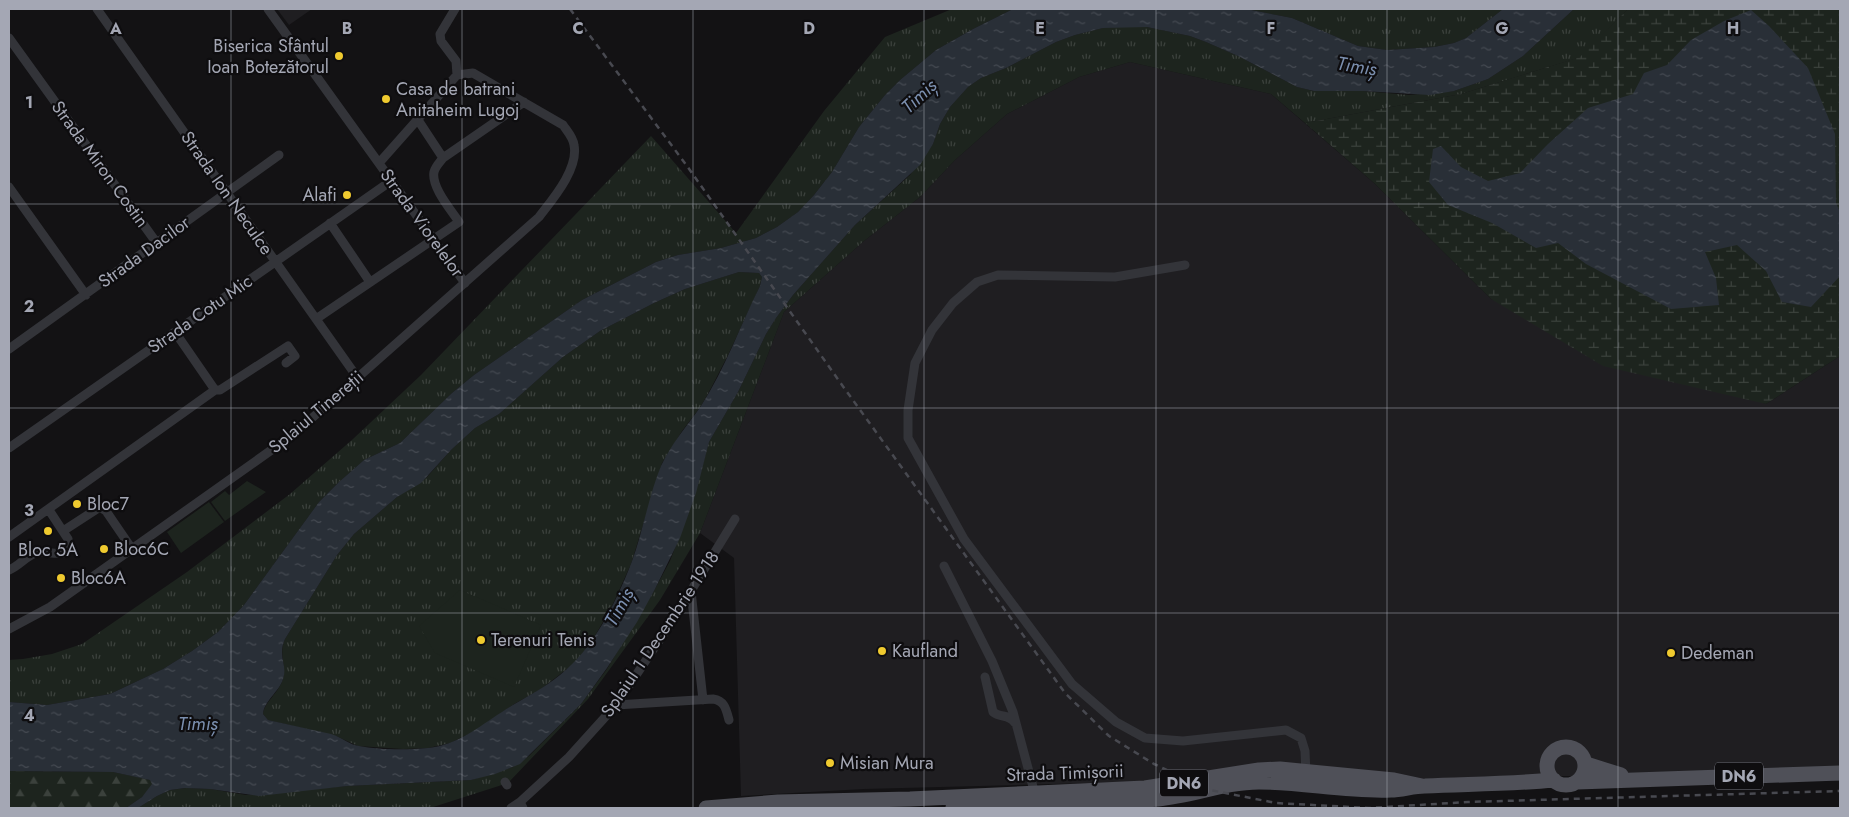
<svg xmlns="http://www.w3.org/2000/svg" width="1849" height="817" font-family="Jost,sans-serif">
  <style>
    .built { fill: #1f1e21 }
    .grass { fill: url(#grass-tufts) }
    .forest { fill: url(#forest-firs) }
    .wetland { fill: url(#wetland-marsh) }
    .green { fill: #1d241e }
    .water { fill: url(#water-ripples); fill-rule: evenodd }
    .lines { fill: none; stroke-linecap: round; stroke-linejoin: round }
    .street { stroke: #333439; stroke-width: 9 }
    .primary { stroke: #4f5058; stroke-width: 15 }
    .rail { stroke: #484950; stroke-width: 2.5; stroke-dasharray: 6 5; stroke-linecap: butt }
    .grid { fill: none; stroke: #a4a7b4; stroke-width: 1; stroke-opacity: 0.55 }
    .poi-dot { fill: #efca2f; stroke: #0e0d0f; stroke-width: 2 }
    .labels { text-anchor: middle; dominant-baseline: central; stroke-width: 4.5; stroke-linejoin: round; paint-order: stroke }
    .shield { fill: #0e0d0f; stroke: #777982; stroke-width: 1 }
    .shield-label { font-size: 16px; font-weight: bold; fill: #a4a7b4 }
    .poi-label { font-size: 18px; fill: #a4a7b4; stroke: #0e0d0f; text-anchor: start }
    .street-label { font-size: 18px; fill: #a4a7b4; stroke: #0e0d0f }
    .water-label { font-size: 19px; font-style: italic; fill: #7b8faf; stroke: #0e0d0f }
    .grid-label { font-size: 16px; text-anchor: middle; font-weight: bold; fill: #a4a7b4; stroke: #0e0d0f; stroke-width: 4.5; stroke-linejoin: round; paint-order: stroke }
  </style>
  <defs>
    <pattern id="grass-tufts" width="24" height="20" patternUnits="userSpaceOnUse" patternTransform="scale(1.25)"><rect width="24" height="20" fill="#1d241e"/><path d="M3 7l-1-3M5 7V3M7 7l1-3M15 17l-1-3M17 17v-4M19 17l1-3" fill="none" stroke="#3b413c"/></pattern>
    <pattern id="forest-firs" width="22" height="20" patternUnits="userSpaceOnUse" patternTransform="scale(1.25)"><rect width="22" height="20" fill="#1d241e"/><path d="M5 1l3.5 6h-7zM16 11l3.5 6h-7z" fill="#3b413c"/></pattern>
    <pattern id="wetland-marsh" width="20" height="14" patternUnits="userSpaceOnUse" patternTransform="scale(1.25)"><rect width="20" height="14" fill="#1d241e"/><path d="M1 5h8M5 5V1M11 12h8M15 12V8" fill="none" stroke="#3b413c"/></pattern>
    <pattern id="water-ripples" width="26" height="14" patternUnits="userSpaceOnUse" patternTransform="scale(1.25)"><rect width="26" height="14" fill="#292f37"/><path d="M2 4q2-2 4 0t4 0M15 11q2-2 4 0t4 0" fill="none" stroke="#454a52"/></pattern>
  </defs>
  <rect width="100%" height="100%" fill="#131214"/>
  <path class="built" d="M277 9H312L289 25Z
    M1130 62 1271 94 1374 183 1491 299 1766 404 1840 356V781L1657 776H1533L1393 780 1129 782 864 789 741 796 734 558 700 533 784 312 864 241 920 197 955 160 1007 114 1079 77Z"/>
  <path class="grass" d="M952 9H1013L973 29 936 50 900 80 885 95 859 127 832 172 814 195 798 212 777 227 756 238 721 248 678 255 656 262 582 300 474 375 452 393 400 443 364 460 339 482 319 502 244 605 218 632 192 651 163 669 110 694 47 705 9 702V660L23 659 52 654 82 644 187 572 290 494 353 439 421 375 651 136 736 233 824 111 885 37Z
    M1246 9H1503L1466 38 1454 43 1434 47 1387 50 1358 46 1292 18Z
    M1574 9H1628L1581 57 1461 94 1305 123 1271 94 1130 62 1079 77 1007 114 955 160 920 197 864 241 784 312 700 533 660 600 588 699 508 783 430 808H138L157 796 170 790 186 788 210 789 246 795 347 786 471 780 513 767 529 756 581 704 607 669 655 589 670 561 692 504 709 442 738 392 766 334 776 318 793 295 855 225 910 175 933 144 940 124 950 107 968 87 981 78 1006 68 1056 42 1075 35 1103 28 1126 26 1147 27 1190 36 1206 42 1238 56 1297 87 1314 91H1363L1409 95 1454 91 1488 79 1523 56Z
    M739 272 759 273 762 277 760 286 728 355 711 388 701 406 682 431 662 463 631 564 611 608 593 639 576 662 541 689 514 704 477 730 450 743 428 748 403 749 358 746 336 736 268 720 263 714C265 701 279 693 283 679 287 664 278 656 285 639L337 555 354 534 397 497 427 477 451 450 475 428 499 414 563 357 600 331 654 303 685 289Z"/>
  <path class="forest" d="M9 771 113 772 151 780 153 784 142 797 126 808H62L56 807 9 808Z"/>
  <path class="wetland" d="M1628 9H1840V356L1766 404 1603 366 1491 299 1374 183 1305 123 1461 94 1580 57Z"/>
  <path class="green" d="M247 481 266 492 225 521 211 502 225 491 229 495Z
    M209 502 224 522 181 553 167 532Z
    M460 590 541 625 514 687 435 653 419 626Z"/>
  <path class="water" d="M1013 9H1246L1292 18 1358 46 1387 50 1434 47 1454 43 1466 38 1503 9H1574L1523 56 1488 79 1454 91 1430 95 1363 91H1314L1297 87 1238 56 1206 42 1190 36 1147 27 1103 28 1075 35 1056 42 1006 68 981 78 968 87 950 107 940 124 933 144 920 165 855 225 793 295 776 318 766 334 738 392 709 442 696 493 680 538 655 589 637 622 607 668 581 704 520 764 495 774 471 780 347 786 259 796 210 789 185 788 170 790 157 796 138 808H126L142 797 152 784 150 780 113 772 9 771V702L47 705 110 694 163 669 192 651 218 632 244 605 319 502 339 482 364 460 400 443 452 393 474 375 582 300 656 262 678 255 721 248 756 238 777 227 798 212 814 195 832 172 859 127 885 95 900 80 936 50 973 29ZM739 272 759 273 762 277 760 286C740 326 725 369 701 406 687 426 671 444 661 466 648 498 643 532 631 564 615 604 594 648 560 675 542 690 521 699 502 712 478 727 458 745 428 748 408 750 379 750 359 746 350 745 341 737 331 734 310 729 289 725 268 720L263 714C264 701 279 692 283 679 288 664 277 657 285 639L337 555 354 534 397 497 421 483 451 450 475 428 499 414 563 357 600 331 654 303 685 289Z
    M1751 10 1769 26 1808 68 1835 134 1836 203 1840 212V276L1811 307 1782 302 1766 271 1737 245 1705 252 1716 278 1719 305 1671 309 1586 264 1558 243 1536 248 1492 223 1448 205 1429 182 1433 149 1441 146 1461 167 1488 181 1520 173 1548 144 1588 108 1633 94 1644 73 1667 65 1691 40 1724 21Z"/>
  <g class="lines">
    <path class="street" d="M97 9 357 377
      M268 9 465 283
      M455 9 440 34 441 41 456 61 457 75
      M9 38 156 242
      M418 120 443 158
      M9 187 86 295
      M330 223 370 282
      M1185 265 1115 277 998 275 977 282 953 303 932 330 915 363 908 410V438L964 539 1072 684 1116 722 1145 738 1183 741 1286 730 1301 738 1305 751 1306 774
      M316 319 459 222C451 210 431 187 434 172 435 167 440 162 443 158L524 102
      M175 332 215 390
      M9 349 279 155
      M9 448 391 181
      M63 531 100 507 106 511 132 549
      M9 537 215 390H220L288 346 295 356 286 363
      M944 566 992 661 1013 712 1036 798
      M9 570C19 566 26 556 36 553 46 549 75 563 68 539L49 510
      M691 591 703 700
      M9 629 50 607 294 434 539 217C552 200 579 169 574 145 573 137 567 131 563 125L473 73 457 75 379 163
      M985 677 993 712C1000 718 1010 714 1015 723
      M616 705 713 699C725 701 726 709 729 720
      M505 782 507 785
      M511 808 520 802
      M523 808 520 802 569 757 616 705 675 617 735 519"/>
    <path class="primary" d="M1547 766a19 19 0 1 1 38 0a19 19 0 1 1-38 0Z
      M1586 764 1621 775
      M1577 782 1840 773
      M953 807C1021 805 1090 806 1158 799 1192 796 1225 782 1259 782 1303 782 1347 792 1391 790 1402 790 1413 786 1425 786 1468 784 1511 784 1554 780
      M706 808 778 802 910 799 1145 788 1259 770 1280 769 1394 780 1422 786"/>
    <path class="rail" d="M570 9 687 166 842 385 1065 693 1109 736 1154 764 1210 790 1276 803 1369 808 1468 802 1840 791"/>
  </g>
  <path class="grid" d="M231 9V808M462 9V808M693 9V808M924 9V808M1156 9V808M1387 9V808M1618 9V808M9 204H1840M9 408H1840M9 613H1840"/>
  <g class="poi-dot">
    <circle cx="339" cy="56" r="5"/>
    <circle cx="386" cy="99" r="5"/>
    <circle cx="347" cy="195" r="5"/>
    <circle cx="77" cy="504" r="5"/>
    <circle cx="48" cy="531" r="5"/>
    <circle cx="104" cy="549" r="5"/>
    <circle cx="61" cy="578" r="5"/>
    <circle cx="481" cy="640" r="5"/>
    <circle cx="882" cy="651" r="5"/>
    <circle cx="1671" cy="653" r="5"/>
    <circle cx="830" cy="763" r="5"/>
  </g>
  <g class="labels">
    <g class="shield">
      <rect x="1715" y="762.5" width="48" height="27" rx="4"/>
      <rect x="1160" y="769.5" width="48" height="27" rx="4"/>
    </g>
    <g class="shield-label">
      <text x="1739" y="776">DN6</text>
      <text x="1184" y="783">DN6</text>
    </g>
    <g class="poi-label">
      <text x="329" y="46" text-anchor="end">Biserica Sfântul<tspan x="329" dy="21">Ioan Botezătorul</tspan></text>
      <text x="396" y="89">Casa de batrani<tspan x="396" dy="21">Anitaheim Lugoj</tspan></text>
      <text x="337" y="195" text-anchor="end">Alafi</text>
      <text x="87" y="504">Bloc7</text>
      <text x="114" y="549">Bloc6C</text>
      <text x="48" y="550" text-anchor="middle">Bloc 5A</text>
      <text x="71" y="578">Bloc6A</text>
      <text x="491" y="640">Terenuri Tenis</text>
      <text x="892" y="651">Kaufland</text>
      <text x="1681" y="653">Dedeman</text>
      <text x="840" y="763">Misian Mura</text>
    </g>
    <g class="street-label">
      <text transform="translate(100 164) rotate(54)">Strada Miron Costin</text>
      <text transform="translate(227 193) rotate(55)">Strada Ion Neculce</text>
      <text transform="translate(422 223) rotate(54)">Strada Viorelelor</text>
      <text transform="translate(144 252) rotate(-36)">Strada Dacilor</text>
      <text transform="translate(200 314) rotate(-35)">Strada Cotu Mic</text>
      <text transform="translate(316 412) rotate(-40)">Splaiul Tinereții</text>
      <text transform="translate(660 634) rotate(-56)">Splaiul 1 Decembrie 1918</text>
      <text transform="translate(1065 773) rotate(-2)">Strada Timișorii</text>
    </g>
    <g class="water-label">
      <text transform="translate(1357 66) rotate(9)">Timiș</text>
      <text transform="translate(919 96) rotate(-43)">Timiș</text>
      <text transform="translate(619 607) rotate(-61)">Timiș</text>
      <text x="198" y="723">Timiș</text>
    </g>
  </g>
  <g class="grid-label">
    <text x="116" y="34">A</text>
    <text x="347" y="34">B</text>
    <text x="578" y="34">C</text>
    <text x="809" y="34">D</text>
    <text x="1040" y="34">E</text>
    <text x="1271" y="34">F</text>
    <text x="1502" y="34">G</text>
    <text x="1733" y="34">H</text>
    <text x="29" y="108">1</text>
    <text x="29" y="312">2</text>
    <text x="29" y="516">3</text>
    <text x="29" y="721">4</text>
  </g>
  <rect width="1849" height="817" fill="none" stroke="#a4a7b4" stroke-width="20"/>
</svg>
